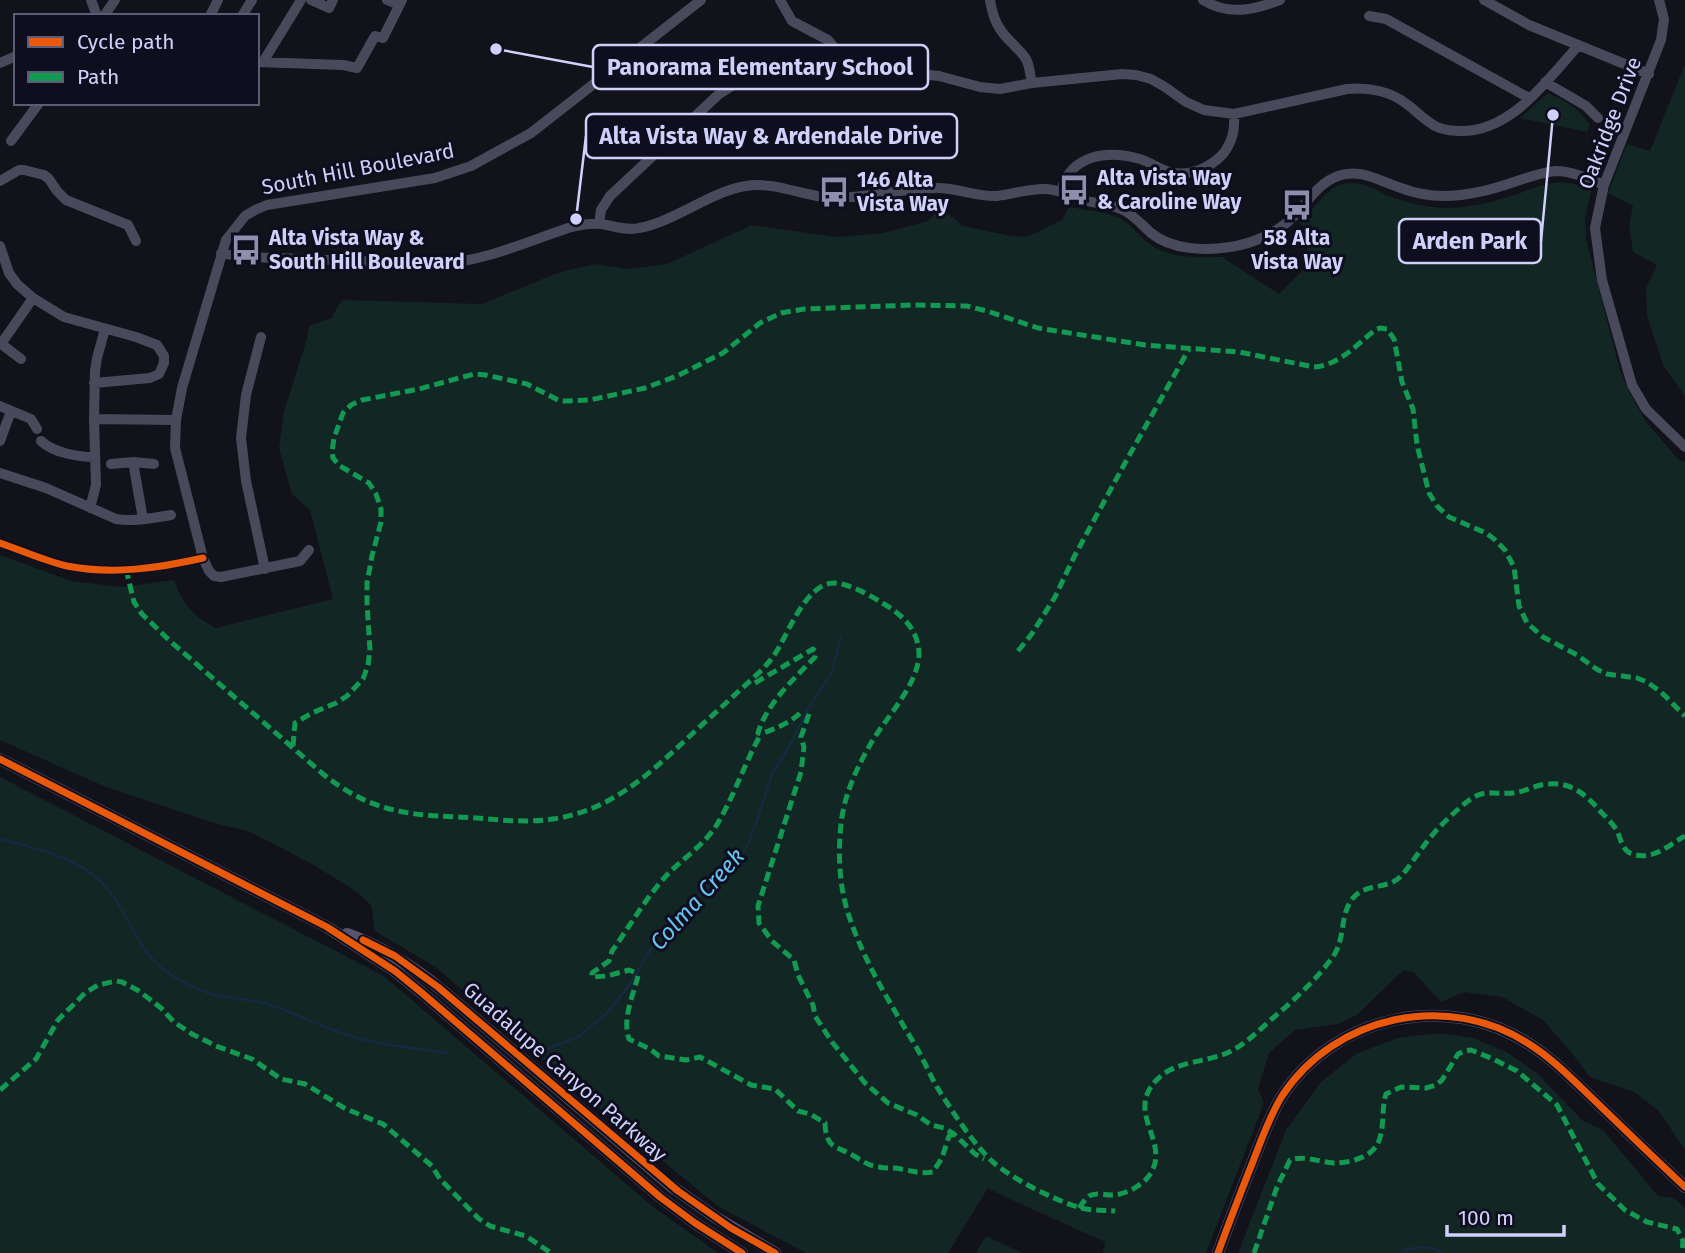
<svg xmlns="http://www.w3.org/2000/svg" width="1685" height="1253" font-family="'Fira Sans',sans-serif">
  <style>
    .green { fill: #122624 }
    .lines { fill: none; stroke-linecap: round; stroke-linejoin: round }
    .stream { stroke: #122b40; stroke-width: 2.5 }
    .minor { stroke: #48495b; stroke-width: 10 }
    .major { stroke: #59536d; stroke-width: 12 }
    .quiet { stroke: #139951; stroke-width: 5; stroke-dasharray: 10 5; stroke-linecap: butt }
    .cycleway-casing { stroke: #0f0e1f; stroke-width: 11 }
    .cycleway { stroke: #e8590c; stroke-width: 7 }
    .labels { text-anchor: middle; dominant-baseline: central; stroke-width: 6; stroke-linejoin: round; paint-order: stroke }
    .street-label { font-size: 21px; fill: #d0d1fb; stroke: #0f0e1f }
    .poi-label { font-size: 21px; font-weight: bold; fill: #d0d1fb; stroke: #0f0e1f; text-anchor: start }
    .water-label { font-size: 23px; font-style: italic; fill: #67c4f2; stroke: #0f0e1f }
    .leader { fill: none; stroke: #d0d1fb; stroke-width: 2.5 }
    .callout-dot { fill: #d0d1fb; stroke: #0f0e1f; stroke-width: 2.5 }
    .callout { fill: #0f0e1f; stroke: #d0d1fb; stroke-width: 2.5 }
    .callout-label { font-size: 23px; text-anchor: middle; font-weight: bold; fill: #d0d1fb }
  </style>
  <rect width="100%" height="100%" fill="#12121b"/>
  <path class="green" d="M1685 64V396L1664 367 1647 316 1646 288 1657 265 1633 252 1629 225 1633 206 1608 193 1627 144 1650 151Z
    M1548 93C1566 102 1578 107 1590 125L1587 132 1520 118Z
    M1561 182C1571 183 1583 185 1591 191L1585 220 1586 239 1620 371 1628 390 1647 423 1679 460 1685 462V1150L1658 1110 1634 1092 1590 1077 1571 1052 1543 1020 1502 997 1464 992 1441 1002 1413 972 1403 970 1357 1015 1338 1024 1295 1030 1269 1053 1258 1089 1264 1103 1206 1253H1103L1105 1242 1003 1196 988 1188 948 1253H806L719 1207 609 1117 437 968 375 931 371 905 357 892 312 864 248 831 217 824 106 787 0 740V555L71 581 122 587 174 580C183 605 193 616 216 628L333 599 310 510 292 494 279 448 284 411 307 339 309 326 331 318 342 300 482 304 560 272 595 264 628 269 667 264 752 225 837 237 883 233 928 221 935 213H947L963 226 1006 235 1027 237 1062 220 1069 207C1085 210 1102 211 1117 217 1130 222 1136 233 1146 241 1169 260 1197 257 1224 257L1225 259 1279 294 1307 266C1307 251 1310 234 1299 222 1315 210 1326 185 1348 183 1364 181 1380 193 1394 198 1411 204 1428 207 1446 208 1472 208 1496 201 1520 193 1533 188 1547 183 1561 182Z
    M0 777 384 976 651 1205 718 1253H0Z
    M1439 1033 1474 1038 1508 1053 1537 1073 1583 1121 1603 1130 1658 1196 1674 1198 1685 1208V1253H1238L1286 1130 1321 1082 1356 1054 1397 1038Z
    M986 1236 1022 1253H976Z"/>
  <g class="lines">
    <path class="stream" d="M0 839C43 851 89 858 115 899 132 924 140 953 167 972 181 982 198 990 215 995 232 999 250 999 267 1004 295 1012 320 1027 347 1035 379 1045 413 1048 447 1053
      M544 1050 578 1037 607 1013 628 987 657 939 678 916 736 861 745 850 755 826 772 774 790 745 808 709 831 674 841 637
      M1404 1250C1419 1247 1430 1245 1443 1253"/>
    <path class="minor" d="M91 0 97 16
      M311 0 329 8 333 0
      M387 0 399 5
      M780 0 792 21 828 40 845 61 849 82
      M990 0C993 19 998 30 1013 44 1018 50 1024 54 1027 61 1030 68 1030 76 1032 83
      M1203 0C1229 16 1254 10 1280 0
      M1484 0 1529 25 1649 74
      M1659 0 1664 19 1661 40 1604 185 1595 228 1602 280 1632 385 1646 409 1685 447
      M104 16 115 0
      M210 16 218 0
      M242 16 252 0
      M1369 16 1386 19 1529 98
      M257 62 343 65 357 68 375 36 383 38 402 0
      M263 62 301 0
      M0 63 16 56
      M1545 82 1586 106 1598 118
      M11 141 39 103
      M0 181 19 170H24L44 175 49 179 57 191 66 200 128 225 136 241
      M1061 191C1071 154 1107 150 1140 159 1150 162 1159 169 1170 172 1189 177 1210 168 1223 154 1233 141 1235 129 1234 114
      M599 224 601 210 610 196 719 94 735 84 765 77H789L823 83 920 74 939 76 980 87 1000 89 1032 83 1122 74 1136 75 1151 79 1165 87 1186 102 1204 110 1234 114 1347 89C1368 87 1391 91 1408 105 1415 110 1421 117 1429 122 1437 129 1449 131 1459 131 1511 133 1547 80 1578 46
      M0 246 9 273 17 284 33 298 64 317 136 337 157 345 164 356V363L159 374 150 378 94 383
      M221 253 245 257 440 264C484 261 527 242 568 228 579 225 590 223 601 224 614 226 626 231 639 228 674 222 711 191 746 186 775 181 805 197 833 198 868 198 903 188 938 188 958 188 977 197 997 196 1014 194 1030 188 1047 189 1060 190 1071 196 1083 200 1096 204 1109 203 1121 209 1133 214 1141 224 1151 233 1172 250 1204 251 1230 247 1252 244 1277 233 1293 217 1307 203 1318 183 1338 176 1360 168 1379 181 1401 188 1414 193 1429 196 1444 196 1468 196 1491 190 1514 182 1527 178 1542 172 1556 171 1572 171 1589 179 1604 185
      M261 337 246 395 241 438 246 481 265 569
      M0 343 21 359
      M1 344 33 298
      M0 406 31 419 37 429
      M94 419 176 420
      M0 441 11 411
      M41 441C54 453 78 457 95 457
      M133 462 143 519
      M111 464 133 462 154 464
      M0 473 46 488 116 519C134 522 153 518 171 515
      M90 508 96 485 94 419 95 371 97 358 105 329
      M0 543C21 550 45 561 67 566 112 575 159 568 203 558
      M309 550 300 561 221 577 214 576 209 571 203 558 175 448 176 420 182 388 226 240 245 216 255 210 267 205 435 178 471 166 531 133 701 0"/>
    <path class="major" d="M0 759 327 927 395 971 422 993 660 1197 695 1223 742 1253
      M347 934C384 947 414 967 444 992L671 1186 715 1217 775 1253
      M1218 1253C1228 1225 1239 1197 1250 1169 1260 1144 1268 1119 1282 1096 1335 1015 1448 991 1529 1044 1553 1059 1573 1080 1593 1099 1624 1129 1654 1158 1685 1187"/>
    <path class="quiet" d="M126 569 134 602 142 614 170 641 323 774C367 809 402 815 457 817 489 818 521 824 553 819 613 810 650 773 692 734 716 712 739 691 763 669 766 665 770 661 773 657 788 636 805 582 835 583 851 584 871 596 884 604 903 615 918 630 919 653 919 685 885 718 870 745 856 769 844 796 841 824 838 853 839 885 848 913 863 960 890 1003 915 1045 923 1058 929 1073 937 1087 952 1111 973 1144 994 1163 1013 1179 1054 1200 1078 1207 1090 1211 1103 1210 1115 1211
      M1018 651 1031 635 1055 597 1074 557 1125 463 1189 349
      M755 683 813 649 816 652 815 657C794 679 767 703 758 733L761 734C776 728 791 723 802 711
      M809 714 801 737 804 747 801 772 758 906 759 923 772 941 794 960 798 975 813 1005 815 1016 832 1042 865 1083 888 1103 917 1115 931 1125 944 1128 954 1134 975 1154 984 1159
      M293 746 295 723 312 713 336 703 347 696 363 679 368 665 370 650 367 604V583L372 556 381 522V509L376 494 369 483 340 466 333 458 332 452 334 438 343 413 351 405 362 400 419 389 474 374 486 375 527 384 558 400 564 401 590 400 645 388 677 376 723 353 760 323 781 313 804 309 913 305 967 306 987 311 1038 328 1145 345 1239 352 1314 367C1340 365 1356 345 1375 330L1380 328 1387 329 1394 339 1402 382 1413 409 1417 445 1429 493 1437 506 1449 517 1486 533 1494 539 1505 550 1514 567 1519 606 1527 623 1543 637 1577 655 1598 670 1607 674 1637 678 1647 682 1661 692 1685 716
      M634 972 629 970 607 976 592 977V973L609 961 612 951C630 926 645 899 666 876 682 859 703 846 716 826 734 797 744 764 761 734
      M638 976C633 996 622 1019 629 1039L650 1049 659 1056 686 1060 700 1057 751 1085 775 1089 798 1111 810 1114 825 1123C826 1150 836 1145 854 1156 862 1161 869 1166 879 1167 886 1169 894 1167 901 1169 912 1171 920 1174 933 1172L942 1158 949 1136 954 1134
      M0 1090 36 1059 58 1020 85 993 98 985 116 981 122 982 139 991 161 1008 174 1022 192 1034 216 1046 252 1059 281 1079 305 1084 346 1109 383 1124 432 1166 440 1179 478 1218 490 1226 526 1236 551 1253
      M1079 1208C1082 1204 1086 1198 1089 1196 1095 1192 1104 1195 1110 1195 1124 1196 1144 1185 1151 1173 1171 1139 1120 1110 1162 1075 1180 1061 1206 1062 1227 1053 1245 1045 1258 1031 1273 1018 1294 1000 1316 980 1332 958 1346 940 1339 915 1353 898 1367 882 1387 890 1400 877 1409 868 1415 857 1423 847 1432 834 1443 823 1455 812 1463 805 1471 797 1481 794 1491 792 1502 794 1513 793 1525 792 1536 784 1549 784 1573 782 1587 796 1602 813 1607 818 1612 823 1616 829 1621 838 1622 851 1632 854 1654 861 1668 845 1685 836
      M1254 1253 1277 1187 1290 1160C1304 1155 1319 1162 1334 1163 1349 1163 1371 1158 1378 1143 1385 1128 1381 1110 1386 1094L1401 1087 1426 1088 1436 1085 1442 1080 1458 1054 1464 1051 1471 1050 1493 1059 1517 1071 1557 1105 1598 1184 1625 1210 1647 1222 1677 1229 1683 1241 1682 1253"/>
    <g class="cycleway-casing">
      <path id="cycleway" d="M0 543C21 550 45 561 67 566 112 575 159 568 203 558
        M0 759 327 927 395 971 422 993 660 1197 695 1223 742 1253
        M363 940 395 956 438 987 678 1191 731 1228 775 1253
        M1218 1253C1228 1225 1239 1197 1250 1169 1260 1144 1268 1119 1282 1096 1335 1015 1448 991 1529 1044 1553 1059 1573 1080 1593 1099 1624 1129 1654 1158 1685 1187"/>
    </g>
    <use href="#cycleway" class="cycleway"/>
  </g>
  <defs>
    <g id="bus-bare" transform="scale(2.415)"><path d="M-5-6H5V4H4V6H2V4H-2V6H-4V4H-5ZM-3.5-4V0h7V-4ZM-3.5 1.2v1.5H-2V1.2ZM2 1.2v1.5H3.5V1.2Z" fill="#8e8ead" stroke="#0f0e1f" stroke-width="2.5" paint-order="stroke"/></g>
  </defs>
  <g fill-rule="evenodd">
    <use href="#bus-bare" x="1074" y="190"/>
    <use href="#bus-bare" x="834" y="192"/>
    <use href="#bus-bare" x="1297" y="205"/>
    <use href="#bus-bare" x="246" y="250"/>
  </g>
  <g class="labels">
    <g class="street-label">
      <text transform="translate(1610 123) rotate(-69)">Oakridge Drive</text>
      <text transform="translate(358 169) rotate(-11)">South Hill Boulevard</text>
      <text transform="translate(565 1072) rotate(41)">Guadalupe Canyon Parkway</text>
    </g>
    <g class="poi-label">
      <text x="1097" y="178">Alta Vista Way<tspan x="1097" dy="24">&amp; Caroline Way</tspan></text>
      <text x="857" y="180">146 Alta<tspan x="857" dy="24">Vista Way</tspan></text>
      <text x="269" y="238">Alta Vista Way &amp;<tspan x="269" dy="24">South Hill Boulevard</tspan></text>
      <text x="1297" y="238" text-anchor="middle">58 Alta<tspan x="1297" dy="24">Vista Way</tspan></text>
    </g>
    <g class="water-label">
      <text transform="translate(697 899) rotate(-48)">Colma Creek</text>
    </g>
  </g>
  <path class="leader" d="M496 49L593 67M576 219L586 136M1553 115L1541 241"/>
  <g class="callout-dot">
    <circle cx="496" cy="49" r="7"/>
    <circle cx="576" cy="219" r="7"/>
    <circle cx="1553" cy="115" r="7"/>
  </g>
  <g class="callout">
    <rect x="593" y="45" width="335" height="44" rx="7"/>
    <rect x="586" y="114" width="371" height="44" rx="7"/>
    <rect x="1399" y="219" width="142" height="44" rx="7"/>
  </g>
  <g class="callout-label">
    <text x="760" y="75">Panorama Elementary School</text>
    <text x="771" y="144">Alta Vista Way &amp; Ardendale Drive</text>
    <text x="1470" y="249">Arden Park</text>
  </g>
  <rect x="14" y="14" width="245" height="91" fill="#0f0e1f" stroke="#5c5c77" stroke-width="2"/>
  <rect x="28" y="37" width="35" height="10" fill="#e8590c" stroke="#5c5c77" stroke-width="2"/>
  <text x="77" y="49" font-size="21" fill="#d0d1fb">Cycle path</text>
  <rect x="28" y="72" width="35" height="10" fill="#139951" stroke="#5c5c77" stroke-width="2"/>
  <text x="77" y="84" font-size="21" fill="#d0d1fb">Path</text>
  <path d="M1447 1225v10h117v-10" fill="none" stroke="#d0d1fb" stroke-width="3.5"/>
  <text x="1458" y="1225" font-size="21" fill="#d0d1fb" stroke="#0f0e1f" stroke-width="5" paint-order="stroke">100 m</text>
</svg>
